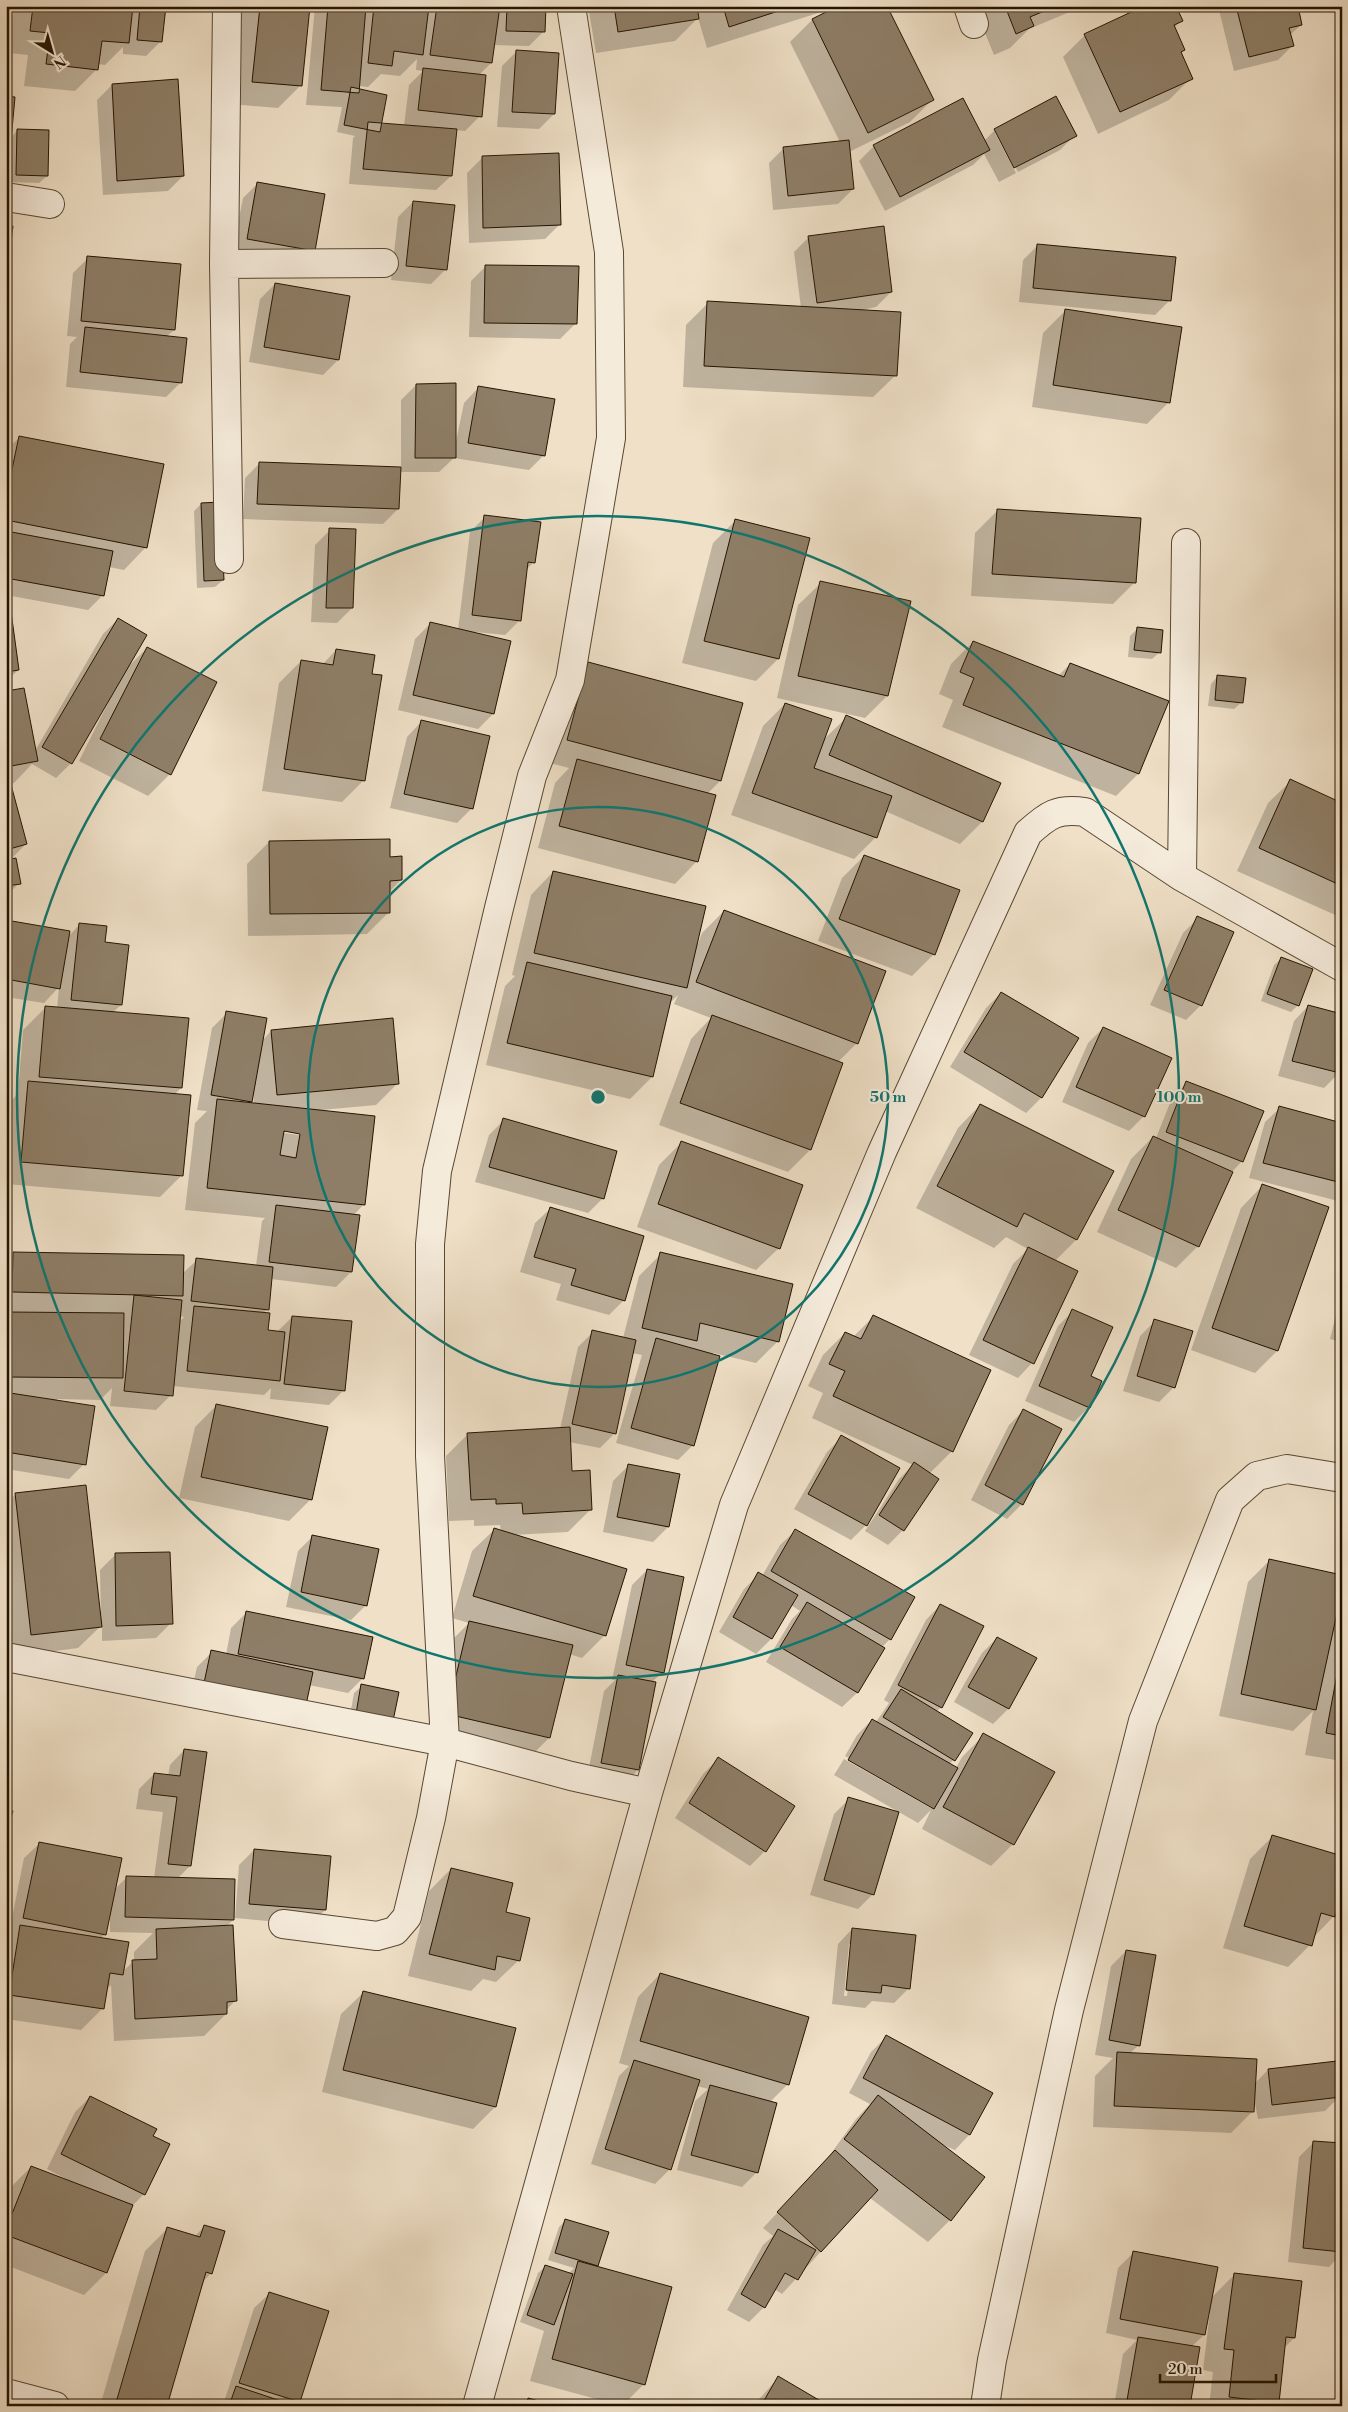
<svg xmlns="http://www.w3.org/2000/svg" width="1348" height="2412" font-family="'Libre Bodoni',serif">
  <style>
    .shadow { fill: #0003; fill-rule: evenodd }
    .building { fill: #8e7e67; stroke: #251400; fill-rule: evenodd }
    .lines { fill: none; stroke-linecap: round; stroke-linejoin: round }
    .minor-casing { stroke: #584732; stroke-width: 30 }
    .minor { stroke: #f5ebdb; stroke-width: 28 }
    .ring { fill: none; stroke: #0f766e; stroke-width: 2.5 }
    .centre { fill: #0f766e; stroke: #f5ebdb; stroke-width: 2.5 }
    .ring-label { font-size: 15px; text-anchor: middle; font-weight: bold; fill: #0f766e; stroke: #f5ebdb; stroke-width: 4; stroke-linejoin: round; paint-order: stroke }
  </style>
  <rect width="100%" height="100%" fill="#efe0c7"/>
  <filter id="stains"><feTurbulence type="fractalNoise" baseFrequency=".004" numOctaves="4"/><feColorMatrix values="0 0 0 0 .2 0 0 0 0 .09 0 0 0 0 .02 0 0 0 .5 -.17"/></filter>
  <radialGradient id="worn" r=".72"><stop offset=".6" stop-color="#630" stop-opacity="0"/><stop offset="1" stop-color="#630" stop-opacity=".3"/></radialGradient>
  <path class="shadow" d="M14 6H164L161 41 146 56 123 54V47L105 65 97 64V69L75 91 24 86 28 55 9 53Z
    M241 6H309L300 86 278 108 230 104Z
    M315 6H545L544 31 529 46 493 45 491 63 478 76 480 116 465 131 455 130 451 176 436 190 349 184 353 138 355 136 337 132 342 107 306 105ZM417 59 416 70 423 71 409 85 404 126 381 124 358 90V86L368 87 381 74 400 76Z
    M588 6H886L932 100 910 122 849 152 853 189 838 204 773 210 769 163 784 148 840 142 790 42 812 20 834 8 707 48 698 18 675 41 596 53Z
    M974 6H1084L1029 29 1010 48 994 55Z
    M1218 6H1296L1301 25 1290 35 1293 45 1278 60 1234 71Z
    M1182 20 1174 28 1184 50 1180 54 1191 78 1169 100 1098 134 1063 57 1085 35Z
    M517 51 554 114 539 129 497 127 502 66Z
    M112 85 183 176 168 191 103 195 97 100Z
    M6 97 10 138 18 130 47 176 39 183 9 182 10 163H8L6 173Z
    M995 130 1075 135 1060 150 1018 172 998 133H995L1016 173 999 182 984 154 973 165 885 211 859 161 874 146 984 141Z
    M482 158 560 224 545 239 469 243 467 173Z
    M258 183 314 251 232 254 243 198Z
    M413 202 446 269 431 284 391 280 398 217Z
    M809 237 891 292 876 307 857 311 896 375 873 397 683 387 686 325 708 303 801 308 794 252Z
    M1038 245 1170 300 1155 315 1019 302 1023 260Z
    M88 258 174 330 166 337 181 382 166 397 66 387 70 344 77 337 67 336 73 273Z
    M486 266 575 324 560 339 469 337 471 281Z
    M275 284 349 297 338 360 323 375 249 362 260 299Z
    M1065 311 1169 402 1147 424 1032 407 1043 333Z
    M416 385 455 446 464 403 478 388 544 455 529 470 454 458 439 472H400L398 509 383 524 243 519 245 478 260 463 401 468V400Z
    M20 437 146 547 124 570 109 567 103 595 88 610 6 595V450Z
    M201 504 223 580 215 587 197 588 194 511Z
    M997 511 1135 582 1113 604 971 596 975 533Z
    M485 517 534 562 526 570 520 620 505 635 475 632 493 714 478 729 398 710 415 639 430 624 458 630 470 532Z
    M735 521 778 659 756 681 682 663 713 543Z
    M330 530 352 608 337 623 311 622 315 545Z
    M821 583 887 696 865 718 777 698 798 605Z
    M6 599 18 670 6 682Z
    M118 619 127 668 147 648 170 774 148 796 79 761 108 703 106 702 71 763 56 778 32 764 14 783 9 784 26 844 9 861 19 883 6 897V693L35 751 103 634Z
    M1137 629 1160 652 1152 659 1128 657 1130 636Z
    M973 642 1058 676 1070 664 1138 774 1116 796 942 727 953 700 939 694 951 664Z
    M336 650 370 675 364 780 342 802 262 791 279 683 301 661 322 665Z
    M589 663 741 704 720 781 707 794 697 861 675 884 538 848 555 783 569 768 546 762 567 685Z
    M1218 676 1242 702 1234 709 1208 706 1211 684Z
    M785 704 822 741 847 717 999 783 982 822 960 844 885 811 876 837 854 859 731 815 763 726Z
    M421 722 472 808 457 823 390 808 407 737Z
    M1291 781 1342 804V918L1237 871 1268 803Z
    M269 842 388 858 401 880 389 892V912L367 934 248 936 247 864Z
    M864 856 934 954 912 976 818 941 842 878Z
    M553 872 698 944 702 933 724 911 857 1043 838 1062 841 1063 810 1150 788 1172 659 1125 691 1039 711 1018 674 1004 678 995 669 1004 652 1077 630 1099 486 1065 505 986 515 976 512 975 531 895Z
    M1198 918 1232 933 1200 1006 1186 1020 1150 1005 1183 933Z
    M6 921 68 937 80 924 104 944 121 1005 112 1013 181 1088 174 1095 182 1175 160 1197 6 1184 7 1105 18 1094 23 1030 45 1008 57 1009 59 987 44 1003 6 997Z
    M1282 958 1298 1005 1291 1012 1261 1001 1274 965Z
    M1001 993 1077 1039 1041 1098 1026 1113 950 1067 986 1008Z
    M1308 1006 1342 1061 1339 1073 1324 1088 1278 1076 1294 1021Z
    M227 1013 262 1041 271 1031 398 1083 376 1105 322 1110 364 1204 353 1216 351 1272 336 1287 271 1279 267 1309 263 1314 266 1331 277 1332 292 1317 344 1390 329 1405 270 1399 271 1388 264 1395 172 1386 171 1395 156 1410 110 1406 112 1388 100 1400 57 1399 84 1464 69 1479 6 1469V1261L14 1253 183 1273 197 1260 256 1266 262 1221 265 1218 185 1210 195 1123 207 1111 197 1110 212 1028ZM253 1094 254 1104H248L251 1101ZM285 1131 307 1134 306 1136 285 1133ZM179 1316 184 1317 178 1323Z
    M1103 1028 1144 1116 1129 1131 1062 1102 1088 1043Z
    M1187 1083 1242 1161 1232 1172 1198 1246 1176 1268 1097 1232 1131 1159 1153 1137 1156 1138 1172 1098Z
    M980 1105 1112 1172 1076 1240 1055 1261 1032 1363 1018 1378 969 1355 1013 1264 1028 1249 1006 1237 994 1248 916 1208 958 1128Z
    M1280 1108 1342 1124V1202L1249 1178 1265 1122Z
    M504 1120 603 1198 588 1213 475 1182 489 1135Z
    M681 1143 779 1248 756 1270 637 1227 659 1165Z
    M1263 1185 1277 1351 1255 1373 1191 1350 1241 1208Z
    M550 1209 624 1300 609 1315 556 1300 561 1284 520 1272 535 1223Z
    M661 1254 778 1341 756 1363 713 1353 693 1445 678 1460 616 1443 642 1355 632 1353 615 1433 600 1448 569 1442 571 1472 590 1510 568 1532 512 1535 626 1570 604 1636 582 1658 569 1654 549 1738 527 1760 426 1736 448 1644 469 1623 452 1618 472 1551 495 1529 501 1531 500 1525 474 1526V1520L449 1521 446 1456 468 1434 560 1429 578 1347 593 1332 623 1338 639 1276Z
    M1342 1291V1342L1330 1339Z
    M1073 1311 1089 1376V1407L1074 1422 1025 1401 1058 1326Z
    M873 1317 952 1451 929 1474 903 1530 888 1545 865 1531 899 1479 913 1465 812 1418 823 1393 808 1386 823 1355 845 1333 853 1337Z
    M1155 1321 1174 1387 1159 1402 1123 1391 1140 1336Z
    M217 1405 311 1499 289 1521 179 1498 195 1427Z
    M1024 1410 1022 1504 1007 1519 971 1500 1009 1425Z
    M842 1437 898 1469 866 1525 851 1540 794 1509 827 1452Z
    M628 1466 668 1527 653 1542 603 1532 613 1481Z
    M16 1494 99 1618H101L100 1570 115 1555 171 1623 156 1638 102 1641V1625L78 1648 9 1657 6 1631V1503Z
    M795 1531 890 1639 881 1648 857 1693 842 1707 766 1662 792 1619 800 1611 791 1605 771 1639 756 1654 719 1632 744 1589 759 1574 762 1576 780 1545Z
    M313 1536 366 1605 351 1620 286 1607 298 1551Z
    M1270 1560 1342 1576V1761L1305 1755 1313 1711 1293 1731 1219 1716 1248 1582Z
    M647 1570 663 1672 652 1682 638 1770 623 1785 587 1778 604 1691 615 1680H612L632 1585Z
    M940 1605 941 1707 936 1712 954 1760 949 1764 956 1768 962 1757 984 1735 1013 1844 991 1866 922 1829 931 1810 918 1823 834 1775 844 1759 931 1808V1805L845 1756 857 1735 872 1720 876 1722 889 1703 884 1700 926 1620Z
    M246 1613 363 1678 348 1693 309 1685 190 1698 197 1667 212 1652 226 1655 231 1628Z
    M997 1638 1035 1659 1008 1709 993 1724 954 1702 982 1653Z
    M362 1686 397 1693 349 1721 354 1693Z
    M184 1750 190 1866 177 1879 233 1920 226 1927 235 2001 226 2010V2014L204 2036 114 2041 111 1985 106 1990 103 2008 81 2030 6 2019V1941L13 1934 9 1933 24 1858 39 1844 114 1890 127 1877 154 1878 163 1812 136 1809 139 1789 154 1774 168 1776 170 1765ZM110 1912V1932L153 1933 134 1952V1961L122 1972 100 1939 105 1934Z
    M718 1759 793 1807 765 1851 750 1866 675 1818 703 1774Z
    M849 1799 873 1894 858 1909 810 1895 834 1814Z
    M1272 1837 1334 1866V1916L1313 1938 1310 1945 1288 1967 1223 1948 1250 1859Z
    M254 1850 325 1910 310 1925 235 1918 239 1865Z
    M451 1869 519 1960 496 1982 483 1979 471 1991 408 1976 429 1891Z
    M852 1929 909 1988 894 2003 872 2001 865 2008 832 2004 838 1944ZM849 1944H852L847 1996H844Z
    M1126 1951 1139 2045 1129 2054 1254 2084 1268 2070 1340 2096 1325 2111 1258 2119 1254 2098 1253 2111 1231 2133 1093 2127 1095 2076 1113 2058 1095 2055 1111 1966Z
    M660 1974 788 2084 770 2102 757 2172 742 2187 677 2170 695 2101 708 2089 697 2086 670 2169 655 2184 591 2164 619 2076 629 2066 619 2063 638 1997Z
    M364 1992 495 2107 473 2129 322 2092 341 2014Z
    M886 2037 969 2135 955 2150 938 2143 950 2220 928 2242 870 2198 782 2294 774 2289 764 2307 749 2322 727 2310 763 2245 773 2236 763 2228 824 2163 856 2119 870 2104 849 2093 871 2052Z
    M90 2097 151 2137 144 2194 131 2207 106 2273 84 2295 6 2265V2197L9 2189 31 2167 66 2180V2179L47 2169 75 2112Z
    M1314 2142 1342 2145V2253L1329 2267 1288 2262 1299 2157Z
    M566 2220 597 2265 595 2267 644 2384 622 2406 530 2381 544 2331 520 2322 538 2273 546 2266 568 2274 574 2268 548 2260 559 2227Z
    M205 2226 211 2273 201 2284 166 2406H100L145 2251 167 2229 195 2236Z
    M1133 2253 1211 2298 1234 2275 1294 2338 1284 2348 1277 2402 1274 2406H1197L1199 2404 1209 2406 1213 2372 1203 2370 1210 2312H1208L1204 2335 1191 2347 1189 2406H1114L1123 2354 1137 2340 1106 2333 1118 2268Z
    M269 2294 328 2312 299 2402 295 2406H220L225 2399 254 2308Z
    M778 2378 827 2406H753Z"/>
  <path class="building" d="M33 6H133L129 43 102 41 98 70 46 64 50 33 30 31Z
    M140 6H166L162 42 137 40Z
    M260 6H310L302 86 252 82Z
    M328 6H366L359 93 321 90Z
    M374 6H429L423 55 394 51 392 66 368 63Z
    M437 6H500L492 63 430 55Z
    M507 6H546L545 32 506 31Z
    M614 6H697L699 19 618 32Z
    M723 6H794L729 27Z
    M838 6H887L934 100 868 133 812 19Z
    M1005 6H1056L1030 17 1034 26 1016 34Z
    M1144 6H1176L1183 21 1174 25 1185 50 1181 52 1193 79 1120 112 1084 34Z
    M1236 6H1298L1302 25 1289 28 1294 46 1249 57Z
    M516 50 559 53 555 114 512 112Z
    M423 68 486 75 482 117 418 110Z
    M178 79 184 176 117 181 112 84Z
    M351 87 387 95 380 132 344 125Z
    M6 96 15 97 8 173H6Z
    M1056 96 1077 136 1014 168 994 129Z
    M963 98 990 150 900 197 873 145Z
    M368 122 457 129 452 176 363 169Z
    M17 129 49 130 48 176 16 175Z
    M849 140 854 189 788 196 783 147Z
    M559 153 561 225 483 228 482 156Z
    M257 182 325 194 315 251 247 239Z
    M413 201 455 205 447 270 406 266Z
    M6 225 13 226 6 279Z
    M884 226 892 292 817 303 808 236Z
    M1037 244 1176 257 1171 301 1033 288Z
    M87 256 181 264 175 330 81 321Z
    M485 265 579 266 577 324 484 323Z
    M275 283 350 296 339 360 264 347Z
    M707 301 901 312 897 376 704 366Z
    M1065 309 1182 327 1170 403 1053 385Z
    M85 327 187 338 182 383 80 372Z
    M456 383V458H415L416 384Z
    M478 386 555 399 545 456 468 443Z
    M19 436 164 464 147 548 6 520V498Z
    M259 462 401 467 399 509 257 504Z
    M220 502 224 580 204 581 201 503Z
    M997 509 1141 518 1136 583 992 574Z
    M484 515 541 522 535 563 528 562 521 621 472 615Z
    M735 519 810 538 779 659 704 641Z
    M329 528 356 529 353 608H326Z
    M6 531 113 551 104 596 6 578Z
    M820 581 911 601 888 696 798 676Z
    M6 597H9L19 670 6 672Z
    M118 618 147 635 72 764 42 747Z
    M430 622 511 641 494 714 413 695Z
    M1137 627 1163 630 1161 653 1134 650Z
    M973 641 1064 677 1070 663 1169 701 1139 774 963 705 974 678 960 672Z
    M147 647 217 682 171 775 100 739Z
    M336 649 375 655 372 674 382 675 365 781 284 769 301 660 333 665Z
    M588 662 743 703 721 781 567 740Z
    M1217 675 1246 678 1243 703 1215 700Z
    M24 688 38 761 6 767V691Z
    M785 703 832 719 814 768 892 796 877 838 752 793Z
    M846 715 1001 783 983 822 829 755Z
    M421 720 490 736 473 809 404 794Z
    M577 759 716 795 698 862 559 826Z
    M1290 779 1342 803V886L1259 848Z
    M10 781 27 844 6 850V782Z
    M390 839V857L402 856V880L390 881V913L270 914 269 841Z
    M864 855 960 890 935 955 839 919Z
    M16 858 21 884 6 886V860Z
    M553 871 706 906 687 988 534 953Z
    M724 910 886 971 858 1044 696 982Z
    M1197 916 1234 932 1202 1006 1164 990Z
    M6 920 70 931 60 989 6 979Z
    M79 923 107 926 105 942 129 945 122 1005 71 1000Z
    M1281 957 1313 969 1299 1006 1267 994Z
    M527 962 672 996 653 1077 507 1043Z
    M1001 992 1079 1038 1042 1098 964 1052Z
    M1308 1005 1342 1014V1066L1340 1073 1292 1061Z
    M45 1006 189 1018 182 1088 39 1077Z
    M226 1011 267 1018 252 1102 211 1095Z
    M712 1015 843 1063 811 1150 680 1103Z
    M393 1018 399 1084 277 1095 271 1030Z
    M1103 1027 1172 1058 1145 1117 1076 1087Z
    M28 1081 191 1095 183 1176 21 1162Z
    M1186 1081 1264 1111 1243 1162 1166 1132Z
    M217 1099 375 1116 365 1205 207 1188ZM284 1131 300 1134 296 1158 280 1155Z
    M980 1104 1114 1171 1077 1240 1024 1213 1017 1227 937 1186Z
    M1279 1106 1342 1123V1183L1263 1163Z
    M503 1118 617 1151 604 1199 489 1167Z
    M1153 1136 1233 1172 1199 1247 1118 1210Z
    M681 1141 803 1185 780 1249 658 1204Z
    M1262 1184 1329 1207 1278 1351 1212 1328Z
    M276 1205 360 1215 352 1272 269 1262Z
    M550 1207 644 1236 625 1301 571 1285 576 1269 534 1257Z
    M1028 1247 1078 1271 1034 1364 983 1340Z
    M13 1252 184 1255 183 1296 12 1292Z
    M660 1252 793 1284 779 1342 700 1323 697 1341 642 1328Z
    M196 1258 273 1267 269 1310 191 1301Z
    M134 1295 182 1300 173 1396 124 1391Z
    M194 1306 270 1313 268 1330 285 1332 280 1381 187 1371Z
    M1072 1309 1113 1327 1091 1376 1102 1381 1090 1408 1039 1386Z
    M8 1312 124 1313 123 1378 7 1377Z
    M873 1315 991 1370 953 1452 833 1396 845 1371 829 1364 845 1332 861 1339Z
    M292 1316 352 1321 345 1391 284 1384Z
    M1154 1319 1193 1331 1175 1388 1137 1376Z
    M592 1330 636 1340 616 1434 572 1424Z
    M656 1338 720 1356 694 1446 631 1428Z
    M10 1393 95 1406 86 1465 6 1452V1418Z
    M216 1404 328 1427 312 1500 201 1477Z
    M1023 1409 1062 1429 1023 1505 985 1485Z
    M570 1427 572 1471 590 1470 592 1510 523 1514 522 1503 496 1504V1499L471 1500 467 1433Z
    M841 1435 900 1468 867 1526 808 1494Z
    M914 1462 939 1479 904 1531 879 1515Z
    M628 1464 680 1474 669 1527 617 1517Z
    M86 1485 102 1627 31 1635 15 1493Z
    M494 1528 627 1569 606 1636 473 1596Z
    M795 1529 915 1597 891 1640 771 1571Z
    M312 1535 379 1549 367 1606 301 1592Z
    M170 1552 173 1624 116 1626 115 1553Z
    M1269 1559 1342 1575V1590L1316 1710 1241 1694Z
    M647 1569 684 1577 664 1673 626 1665Z
    M758 1572 798 1595 772 1639 733 1617Z
    M807 1602 885 1648 858 1693 780 1647Z
    M940 1604 984 1626 942 1708 898 1685Z
    M246 1611 373 1637 364 1679 238 1654Z
    M469 1621 573 1645 550 1738 447 1714Z
    M997 1637 1037 1658 1009 1709 968 1687Z
    M1342 1648V1736L1326 1733Z
    M211 1650 313 1672 306 1705 204 1683Z
    M618 1675 656 1682 639 1770 601 1763Z
    M361 1684 399 1692 393 1721 356 1714Z
    M901 1689 973 1733 955 1761 883 1717Z
    M872 1719 958 1768 934 1809 848 1760Z
    M983 1733 1055 1772 1014 1845 943 1807Z
    M184 1749 207 1752 191 1866 168 1864 177 1797 151 1794 154 1773 180 1776Z
    M718 1757 795 1806 766 1852 689 1803Z
    M848 1797 899 1812 874 1895 824 1880Z
    M6 1809 13 1811 6 1835Z
    M1272 1835 1339 1855 1336 1865 1342 1867V1896L1335 1917 1321 1913 1312 1946 1244 1926Z
    M39 1842 122 1858 106 1935 23 1918Z
    M254 1849 331 1856 326 1910 249 1904Z
    M451 1868 513 1883 506 1912 530 1918 520 1961 497 1956 495 1970 429 1954Z
    M126 1876 235 1879 234 1920 125 1917Z
    M20 1925 129 1942 123 1975 110 1973 104 2009 9 1995Z
    M233 1925 237 2001 227 2002V2014L135 2019 132 1960 157 1959 156 1929Z
    M852 1928 916 1935 910 1989 882 1985 881 1993 846 1990Z
    M1126 1950 1156 1955 1140 2046 1109 2040Z
    M660 1973 809 2017 789 2085 640 2041Z
    M363 1991 516 2028 496 2107 343 2070Z
    M886 2035 993 2093 970 2135 863 2078Z
    M1117 2052 1257 2059 1254 2112 1114 2106Z
    M634 2060 700 2080 671 2170 605 2149Z
    M1337 2061 1341 2097 1272 2105 1268 2069Z
    M710 2085 777 2103 758 2173 691 2155Z
    M878 2095 985 2177 951 2221 844 2139Z
    M90 2096 157 2129 153 2136 170 2144 145 2195 61 2154Z
    M1313 2141 1342 2143V2252L1303 2248Z
    M835 2150 878 2190 821 2252 777 2212Z
    M31 2166 133 2205 107 2273 6 2235V2229Z
    M565 2219 609 2232 598 2266 555 2253Z
    M204 2225 225 2231 212 2274 206 2272 167 2406H115L167 2227 200 2237Z
    M778 2229 816 2250 798 2280 785 2273 765 2308 741 2294Z
    M1133 2251 1218 2267 1205 2335 1120 2319Z
    M578 2261 672 2287 645 2385 552 2359Z
    M545 2265 573 2274 554 2325 527 2315Z
    M1234 2273 1302 2281 1295 2338 1286 2337 1279 2403 1229 2397 1234 2350 1224 2349Z
    M269 2292 329 2311 300 2402 239 2383Z
    M1138 2337 1200 2347 1190 2406H1126Z
    M778 2376 829 2406H761Z
    M236 2386 290 2404 289 2406H229Z
    M528 2398 558 2406H526Z"/>
  <g class="lines">
    <g class="minor-casing">
      <path id="minor" d="M227 6 224 264 229 559
        M968 6 974 24
        M6 197 50 204
        M224 264 384 263
        M1182 877 1186 543
        M6 1657 445 1742 571 1776 648 1793
        M283 1924 377 1936 395 1931 407 1917 431 1818 445 1742 430 1456V1244L437 1171 499 908 532 776 570 680 611 438 609 252 571 6
        M6 2393 55 2406
        M477 2406 648 1793 734 1505 882 1152 1028 833C1048 815 1057 808 1085 812L1182 877 1342 967
        M985 2406 992 2360 1069 2010 1143 1721 1230 1500 1257 1476 1287 1469 1342 1478"/>
    </g>
    <use href="#minor" class="minor"/>
  </g>
  <g class="ring">
    <circle cx="598" cy="1097" r="290"/>
    <circle cx="598" cy="1097" r="581"/>
  </g>
  <circle cx="598" cy="1097" r="8" class="centre"/>
  <g class="ring-label">
    <text x="888" y="1102">50 m</text>
    <text x="1179" y="1102">100 m</text>
  </g>
  <rect width="1348" height="2412" fill="none" stroke="#efe0c7" stroke-width="25"/>
  <rect x="8" y="8" width="1333" height="2397" fill="none" stroke="#251400" stroke-width="2.5"/>
  <rect x="12" y="12" width="1323" height="2387" fill="none" stroke="#251400"/>
  <g transform="translate(52 52) rotate(143)" stroke="#f5ebdb" stroke-width="4" paint-order="stroke">
  <path d="M0-4L9 19L0 12L-9 19Z" fill="#251400"/>
  <text y="-8" font-size="14" font-weight="bold" text-anchor="middle" fill="#251400">N</text>
  </g>
  <path d="M1160 2374v8h116v-8" fill="none" stroke="#251400" stroke-width="2.5"/>
  <text x="1168" y="2374" font-size="15" fill="#251400" stroke="#f5ebdb" stroke-width="4" paint-order="stroke">20 m</text>
  <rect width="100%" height="100%" filter="url(#stains)"/>
  <rect width="100%" height="100%" fill="url(#worn)"/>
</svg>
